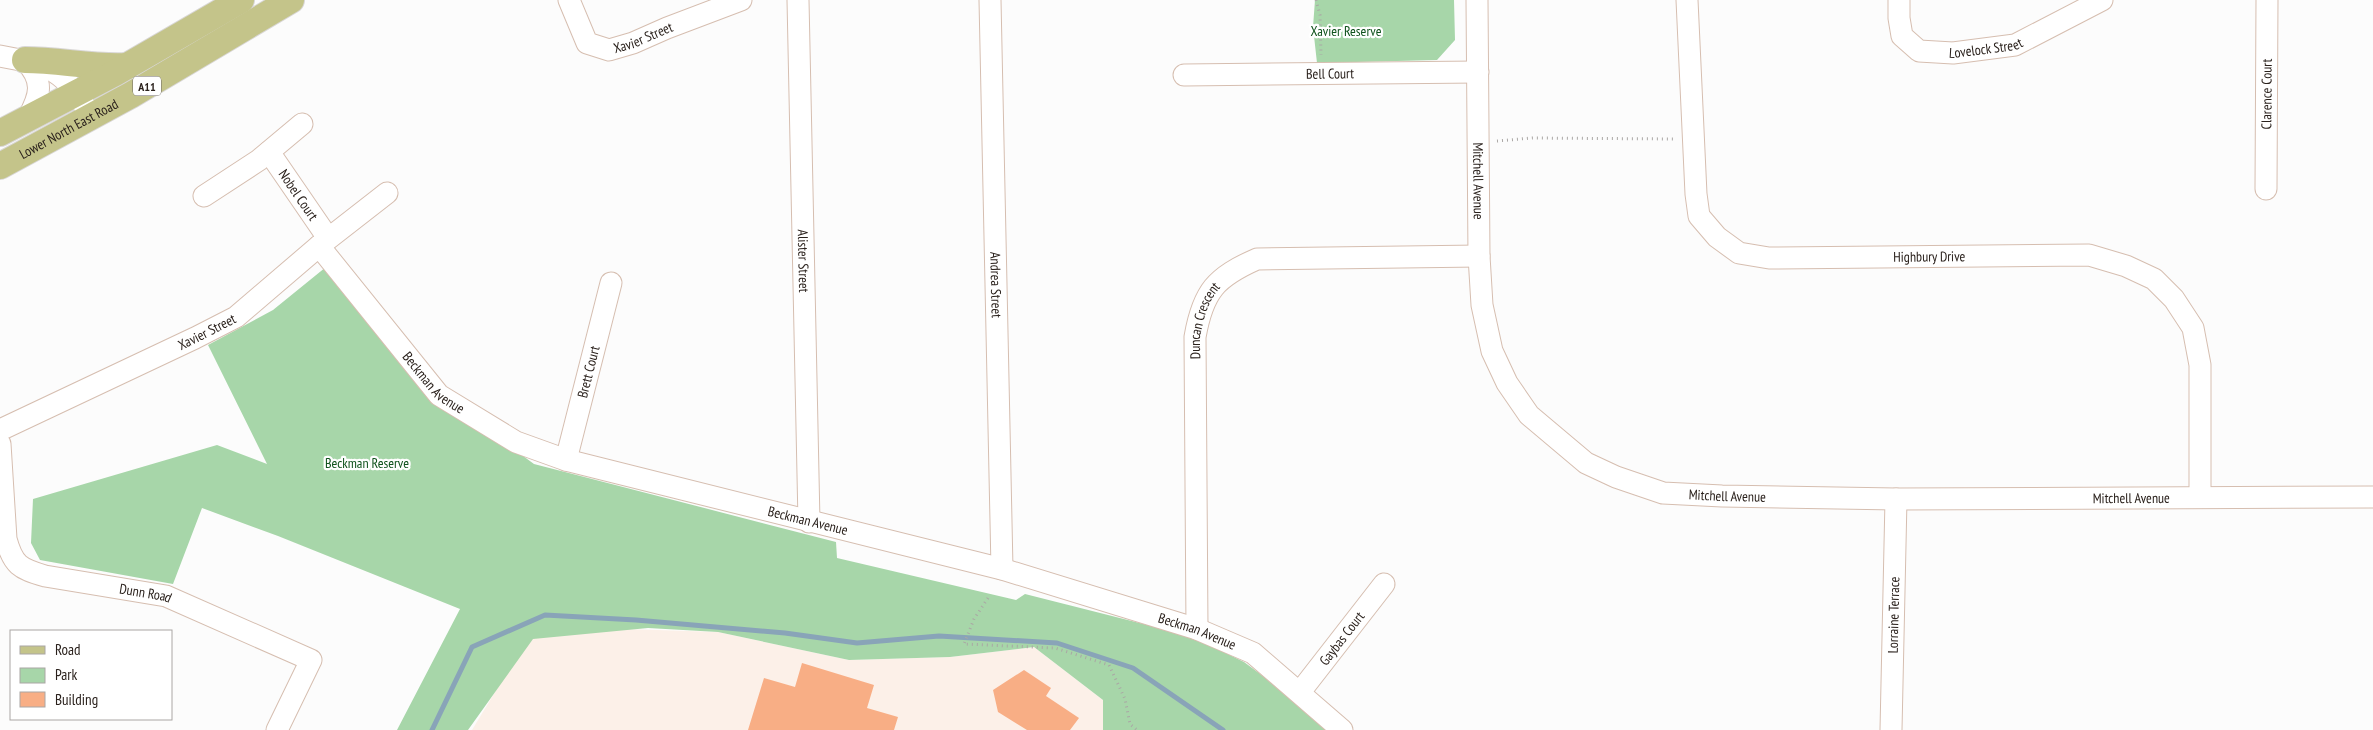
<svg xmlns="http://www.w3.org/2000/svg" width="2373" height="730" font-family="'PT Sans Narrow',sans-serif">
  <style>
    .built { fill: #fcf0e8 }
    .park { fill: #a7d6a9 }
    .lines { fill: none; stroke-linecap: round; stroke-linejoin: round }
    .stream { stroke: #89a4b8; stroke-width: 5 }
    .building { fill: #f8ae85 }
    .minor-casing { stroke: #d6beb0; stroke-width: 23 }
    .major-casing { stroke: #d9d7d6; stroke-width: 28 }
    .path { stroke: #aaa7a5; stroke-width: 3; stroke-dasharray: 1 4; stroke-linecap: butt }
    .minor { stroke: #fff; stroke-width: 21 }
    .major { stroke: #c4c48a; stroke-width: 26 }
    .labels { text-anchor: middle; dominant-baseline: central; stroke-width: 4.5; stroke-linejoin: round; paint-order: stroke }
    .shield { fill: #fff; stroke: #6a6460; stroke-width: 1 }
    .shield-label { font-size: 12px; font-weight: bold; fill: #2a211c }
    .park-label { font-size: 14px; fill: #0f521c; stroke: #fff }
    .street-label { font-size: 14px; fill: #2a211c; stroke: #fff }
  </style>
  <rect width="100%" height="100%" fill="#fcfcfc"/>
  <path class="built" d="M535 626 718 632 849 660 950 657 1034 647 1103 700V730H472Z"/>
  <path class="park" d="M1315 0H1454L1455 40 1437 60 1317 63 1313 27Z
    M326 267 439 395 534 464 836 542 837 558 1016 600 1025 594 1191 636 1244 662 1286 693 1327 730H1103V700L1034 647 950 657 849 660 718 632 648 628 533 639 468 730H397L460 609 278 536 202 508 173 584 40 560 31 543 33 499 217 445 267 464 208 345 273 310Z"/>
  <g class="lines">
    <path class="stream" d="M432 730 472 647 545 615 636 620 785 633 857 643 939 636 1057 643 1133 668 1223 730"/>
  </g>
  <path class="building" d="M802 663 874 685 867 708 898 717 894 730H748L764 678 795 687Z
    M1024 670 1051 688 1046 696 1079 718 1070 730H1027L998 712 993 690Z"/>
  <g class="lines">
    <g class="minor-casing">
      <g id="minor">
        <path id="s1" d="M569 0 587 43 609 50 633 43 667 28 741 0"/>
        <path id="s2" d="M798 0 809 522"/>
        <path id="s3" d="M990 0 1002 569"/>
        <path id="s4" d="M1477 0 1479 256 1482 305 1492 351 1507 383 1529 415 1586 463 1616 477 1663 493 1722 496 1896 499 2373 497"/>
        <path id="s5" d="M1687 0 1696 194 1699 216 1717 237 1739 253 1769 258 2089 255 2126 266 2154 279 2174 299 2193 328 2200 365V497"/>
        <path id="s6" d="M1899 0V18L1902 36 1919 51 1953 53 2015 45 2102 0"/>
        <path d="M0 56C51 65 65 70 91 117"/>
        <path d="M25 60C44 81 41 94 28 118"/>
        <path id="s7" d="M1184 75 1478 72"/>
        <path id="s8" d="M269 152 328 238"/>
        <path id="s9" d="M2266 189 2267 0"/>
        <path d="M204 196 259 160 302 124"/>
        <path id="s10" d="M319 246 439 395 516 442 566 460 1002 569 1197 629 1253 653 1342 730"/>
        <path id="s11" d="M0 430 195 338 236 317 319 246 387 193"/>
        <path id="s12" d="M0 444 6 539C13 565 20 569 45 576L166 596 311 660 277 730"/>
        <path id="s13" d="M566 460 611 283"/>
        <path id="s14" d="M1197 629 1195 337C1203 291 1216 277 1257 259L1479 256"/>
        <path id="s15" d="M1300 692 1384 584"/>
        <path id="s16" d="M1891 730 1896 499"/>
      </g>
    </g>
    <g class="major-casing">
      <g id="major">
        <path d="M25 60C60 60 93 68 127 66"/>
        <path d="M0 133 115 73 241 0"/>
        <path id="s17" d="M0 166 131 95 291 0"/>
      </g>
    </g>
    <path class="path" d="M1316 0 1320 15 1321 55
      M1497 141 1532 138 1675 139
      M988 598 974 619 964 644 1055 648 1109 665 1125 699 1130 724 1137 730"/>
    <use href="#minor" class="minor"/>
    <use href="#major" class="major"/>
  </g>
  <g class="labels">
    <rect class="shield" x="133" y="76.5" width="28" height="19" rx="4"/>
    <g class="shield-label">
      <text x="147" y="86">A11</text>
    </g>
    <g class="park-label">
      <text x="1346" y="31">Xavier Reserve</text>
      <text x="367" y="463">Beckman Reserve</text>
    </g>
    <g class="street-label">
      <text stroke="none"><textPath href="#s1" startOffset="106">Xavier Street</textPath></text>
      <text stroke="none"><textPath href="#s6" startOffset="126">Lovelock Street</textPath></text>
      <text stroke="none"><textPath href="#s7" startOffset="146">Bell Court</textPath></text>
      <text stroke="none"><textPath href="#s9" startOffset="95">Clarence Court</textPath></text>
      <text stroke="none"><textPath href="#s17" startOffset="78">Lower North East Road</textPath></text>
      <text stroke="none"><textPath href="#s4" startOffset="181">Mitchell Avenue</textPath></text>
      <text stroke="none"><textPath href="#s8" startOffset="52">Nobel Court</textPath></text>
      <text stroke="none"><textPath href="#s5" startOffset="462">Highbury Drive</textPath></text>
      <text stroke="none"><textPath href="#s2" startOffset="261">Alister Street</textPath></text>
      <text stroke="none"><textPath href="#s3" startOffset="285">Andrea Street</textPath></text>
      <text stroke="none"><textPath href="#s14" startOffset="310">Duncan Crescent</textPath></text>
      <text stroke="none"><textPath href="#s11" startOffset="229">Xavier Street</textPath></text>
      <text stroke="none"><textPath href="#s13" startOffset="91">Brett Court</textPath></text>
      <text stroke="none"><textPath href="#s10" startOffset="179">Beckman Avenue</textPath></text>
      <text stroke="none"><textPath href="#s4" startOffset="648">Mitchell Avenue</textPath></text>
      <text stroke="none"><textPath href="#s4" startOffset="1052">Mitchell Avenue</textPath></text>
      <text stroke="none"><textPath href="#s10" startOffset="584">Beckman Avenue</textPath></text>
      <text stroke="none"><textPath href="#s12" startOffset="255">Dunn Road</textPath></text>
      <text stroke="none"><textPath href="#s16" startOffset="115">Lorraine Terrace</textPath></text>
      <text stroke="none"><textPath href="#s10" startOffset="989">Beckman Avenue</textPath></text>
      <text stroke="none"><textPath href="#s15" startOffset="68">Gaybas Court</textPath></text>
    </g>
  </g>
  <rect x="10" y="630" width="162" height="90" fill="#ffffff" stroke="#aaa6a4"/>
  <rect x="20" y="646" width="25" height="8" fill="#c4c48a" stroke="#aaa6a4"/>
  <text x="55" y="655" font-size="15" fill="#2a211c">Road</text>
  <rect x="20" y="668" width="25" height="15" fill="#a7d6a9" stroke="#aaa6a4"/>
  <text x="55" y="680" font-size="15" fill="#2a211c">Park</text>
  <rect x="20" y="692" width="25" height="15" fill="#f8ae85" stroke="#aaa6a4"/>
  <text x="55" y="705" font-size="15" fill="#2a211c">Building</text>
</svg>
